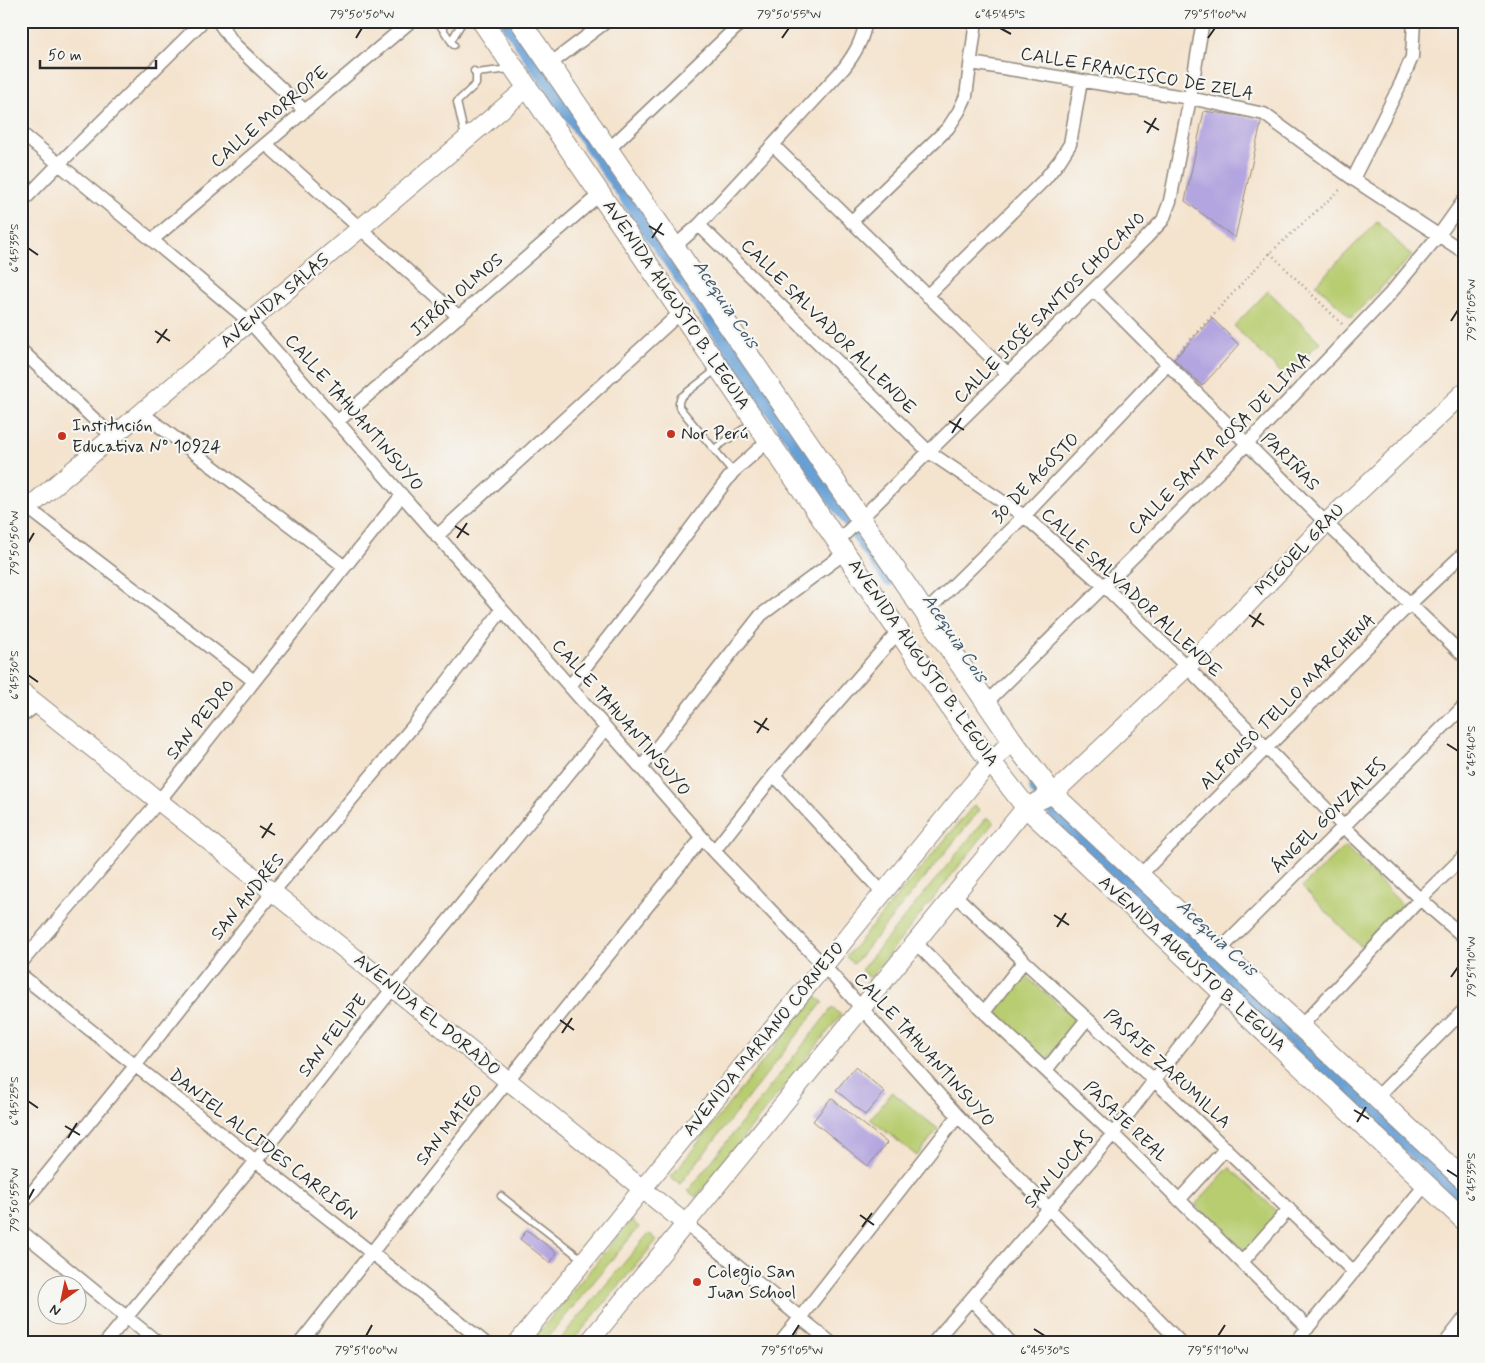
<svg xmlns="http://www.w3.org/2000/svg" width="1485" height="1363" font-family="Mynerve,sans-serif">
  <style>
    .green { fill: #b8cc70; stroke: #727c4e }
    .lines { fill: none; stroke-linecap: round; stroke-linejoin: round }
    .canal { stroke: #67a0d6; stroke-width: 16 }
    .building { fill: #b3a5df }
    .lane-casing { stroke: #90877c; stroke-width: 9 }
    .street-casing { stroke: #90877c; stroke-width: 15 }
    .secondary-casing { stroke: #90877c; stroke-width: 20 }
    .primary-casing { stroke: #90877c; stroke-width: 22 }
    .path { stroke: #90877c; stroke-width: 2.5; stroke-dasharray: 1 4; stroke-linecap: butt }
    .lane { stroke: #fff; stroke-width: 6 }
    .street { stroke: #fff; stroke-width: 12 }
    .secondary { stroke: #fff; stroke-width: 18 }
    .primary { stroke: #fff; stroke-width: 20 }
    .ticks { fill: none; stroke: #2b2b2b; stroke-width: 2 }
    .poi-dot { fill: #c8321e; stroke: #f6f6f2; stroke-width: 2 }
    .labels { text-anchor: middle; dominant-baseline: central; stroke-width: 4.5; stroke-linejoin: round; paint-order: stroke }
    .street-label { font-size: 18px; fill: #2b2b2b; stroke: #f6f6f2 }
    .poi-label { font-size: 18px; fill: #2b2b2b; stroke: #f6f6f2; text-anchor: start }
    .water-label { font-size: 19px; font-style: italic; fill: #435a6f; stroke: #f6f6f2 }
    .neatline { fill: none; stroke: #2b2b2b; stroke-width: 2 }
    .ticks-label { font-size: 12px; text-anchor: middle; fill: #2b2b2b }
  </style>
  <rect width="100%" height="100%" fill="#f6f6f2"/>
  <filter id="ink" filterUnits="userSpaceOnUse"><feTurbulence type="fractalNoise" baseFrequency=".02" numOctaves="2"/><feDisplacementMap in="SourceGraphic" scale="10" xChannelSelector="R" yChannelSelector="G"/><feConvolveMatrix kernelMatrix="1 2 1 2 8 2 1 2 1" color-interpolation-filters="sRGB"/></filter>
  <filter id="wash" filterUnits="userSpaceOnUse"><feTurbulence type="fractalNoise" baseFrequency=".0096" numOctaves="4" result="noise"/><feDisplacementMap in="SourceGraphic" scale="20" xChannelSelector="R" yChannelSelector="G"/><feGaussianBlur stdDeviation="1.12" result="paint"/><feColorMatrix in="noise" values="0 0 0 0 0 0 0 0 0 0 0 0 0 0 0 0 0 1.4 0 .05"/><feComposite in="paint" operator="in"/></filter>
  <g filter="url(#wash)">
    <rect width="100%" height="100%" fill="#f4e3cd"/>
    <path class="green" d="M1377 222 1412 256 1351 318 1316 284Z
      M1268 291 1320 342 1285 377 1234 326Z
      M974 805 980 810 854 964 846 957Z
      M987 817 994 822 870 978 861 970Z
      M1345 846 1403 905 1361 947 1302 887Z
      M1027 977 1078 1021 1046 1061 998 1015V1008L1022 978Z
      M815 996 823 1002 680 1184 671 1177Z
      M832 1008 841 1015 696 1197 688 1191Z
      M892 1092 938 1129 917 1156 870 1119Z
      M1229 1167 1280 1214 1245 1252 1195 1205Z
      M631 1220 639 1227 544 1342H531Z
      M649 1233 657 1240 572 1342H558Z"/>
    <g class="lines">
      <path class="canal" d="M507 21 602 161 889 578
        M1037 788 1064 823 1243 992 1464 1197"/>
    </g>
    <g id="blocks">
      <path class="building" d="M1204 111 1262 119 1235 238 1185 201Z
        M1212 318 1239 345 1202 386 1174 359Z
        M855 1067 885 1092 865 1115 836 1090Z
        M831 1098 887 1143 868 1166 813 1121Z
        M527 1230 557 1253 550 1263 520 1239Z"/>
    </g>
  </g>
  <g filter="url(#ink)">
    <use href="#blocks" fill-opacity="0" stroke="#90877c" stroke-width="1"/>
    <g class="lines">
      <g class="lane-casing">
        <path id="lane" d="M437 21 451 41
          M454 45 451 41 463 21
          M474 71 476 73 510 69
          M465 137 457 102 476 84V73
          M717 369 681 397 679 402V407L733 472
          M714 449 752 423
          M501 1196 583 1260"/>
      </g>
      <g class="street-casing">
        <path id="street" d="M218 21 234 44 305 111
          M971 63 1190 98 1264 114 1353 179 1464 252
          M550 64 607 21
          M21 133 152 240 250 322 714 851 824 966 958 1116 1180 1342
          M266 144 459 317
          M773 145 1008 374
          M608 150 743 21
          M1353 179 1401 83 1412 57 1414 21
          M21 203 59 164 203 21
          M851 222 948 128 959 111 966 96 976 21
          M699 225 929 452 1024 516 1104 586 1187 667 1343 826 1420 899 1464 937
          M152 240 411 21
          M674 247 699 225 844 68C856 52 862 41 866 21
          M1094 290 1326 523 1464 656
          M927 296 1045 179 1060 160 1070 144 1081 81
          M21 350 113 437
          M142 413 345 567
          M337 422 600 194
          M28 508 254 681
          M437 536 681 312
          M838 541 1146 238 1163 220 1170 201 1190 98 1203 21
          M926 612 1024 516 1168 364
          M570 686 618 625 733 472 769 440
          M987 702 1247 444 1389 295 1439 235 1464 200
          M21 717 38 704
          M641 768 761 615 846 552
          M774 775 883 893
          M714 851 774 775 899 631
          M1139 876 1410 604 1464 553
          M954 894 1024 961 1154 1080 1354 1272
          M915 942 984 1012 1113 1134 1308 1328
          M1219 951 1464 706
          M21 963 159 801 402 495
          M21 975 484 1342
          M984 1012 1024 961
          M1300 1027 1420 899 1464 856
          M1046 1070 1087 1019
          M1376 1098 1464 1010
          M1179 1200 1226 1148
          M21 1206 135 1066 273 892 415 724 502 610
          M686 1224 830 1342
          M21 1231 157 1342
          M1242 1262 1289 1209
          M971 1299 1010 1342
          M106 1342 255 1162 393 988 606 728
          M301 1342 508 1080 702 838
          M781 1342 958 1116
          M934 1342 1113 1134 1222 992
          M1296 1342 1426 1184
          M1446 1342 1464 1319"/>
      </g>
      <g class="secondary-casing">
        <path id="secondary" d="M21 514 527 88
          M21 691 393 988 686 1224
          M518 1342 883 893 978 777 1012 740
          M589 1342 1026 807 1053 794 1187 667 1326 523 1464 392"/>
      </g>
      <g class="primary-casing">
        <path id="primary" d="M482 21 964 727 1026 807 1464 1220
          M520 21 1012 740 1053 794 1464 1180"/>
      </g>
      <path class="path" d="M1270 253 1342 324
        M1177 354 1270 253 1342 188"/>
      <use href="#lane" class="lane"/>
      <use href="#street" class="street"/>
      <use href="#secondary" class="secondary"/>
      <use href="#primary" class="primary"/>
    </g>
  </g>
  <path class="ticks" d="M1000 28 1011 34M356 38 362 28M782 38 789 28M1208 38 1215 28M1144 121 1159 130M1147 133 1156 118M649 226 664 235M652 238 662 223M28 248 38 255M1451 321 1458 310M155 331 170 341M157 343 167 329M949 421 964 430M952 433 961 418M455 526 469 535M457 538 467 523M28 543 34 533M1249 615 1264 625M1252 627 1261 613M28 675 38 682M754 721 769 730M757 733 767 718M1447 744 1458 751M260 826 275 835M262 838 272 823M1054 915 1069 925M1057 927 1066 913M1451 977 1458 967M560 1020 574 1030M562 1033 572 1018M28 1101 38 1108M1354 1110 1369 1119M1357 1122 1366 1107M65 1126 80 1135M68 1138 77 1123M1447 1170 1458 1177M28 1200 34 1189M860 1215 874 1225M862 1227 872 1213M1034 1329 1045 1336M366 1336 372 1325M792 1336 799 1325M1218 1336 1225 1325"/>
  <g class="poi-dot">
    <circle cx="671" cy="434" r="5"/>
    <circle cx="62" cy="436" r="5"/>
    <circle cx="697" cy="1282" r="5"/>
  </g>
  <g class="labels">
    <g class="street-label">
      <text transform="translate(1137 74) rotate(10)">CALLE FRANCISCO DE ZELA</text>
      <text transform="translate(270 117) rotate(-40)">CALLE MORROPE</text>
      <text transform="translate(457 295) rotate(-41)">JIRÓN OLMOS</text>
      <text transform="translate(275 301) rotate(-40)">AVENIDA SALAS</text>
      <text transform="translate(676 305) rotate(56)">AVENIDA AUGUSTO B. LEGUIA</text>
      <text transform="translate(1050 308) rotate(-45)">CALLE JOSÉ SANTOS CHOCANO</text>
      <text transform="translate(828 327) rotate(45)">CALLE SALVADOR ALLENDE</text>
      <text transform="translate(354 413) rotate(49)">CALLE TAHUANTINSUYO</text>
      <text transform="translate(1220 444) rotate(-45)">CALLE SANTA ROSA DE LIMA</text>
      <text transform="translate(1290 462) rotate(45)">PARIÑAS</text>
      <text transform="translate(1036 478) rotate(-46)">30 DE AGOSTO</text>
      <text transform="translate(1300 550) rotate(-46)">MIGUEL GRAU</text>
      <text transform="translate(1131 593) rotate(43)">CALLE SALVADOR ALLENDE</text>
      <text transform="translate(923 663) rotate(55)">AVENIDA AUGUSTO B. LEGUIA</text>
      <text transform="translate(1288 702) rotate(-45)">ALFONSO TELLO MARCHENA</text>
      <text transform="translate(621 718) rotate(49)">CALLE TAHUANTINSUYO</text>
      <text transform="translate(201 720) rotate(-51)">SAN PEDRO</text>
      <text transform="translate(1329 816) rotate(-45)">ÁNGEL GONZALES</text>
      <text transform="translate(248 897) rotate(-51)">SAN ANDRÉS</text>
      <text transform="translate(1192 964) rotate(43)">AVENIDA AUGUSTO B. LEGUIA</text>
      <text transform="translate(427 1015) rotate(39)">AVENIDA EL DORADO</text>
      <text transform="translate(333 1036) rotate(-52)">SAN FELIPE</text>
      <text transform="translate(764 1039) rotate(-51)">AVENIDA MARIANO CORNEJO</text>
      <text transform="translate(924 1050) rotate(48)">CALLE TAHUANTINSUYO</text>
      <text transform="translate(1167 1069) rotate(43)">PASAJE ZARUMILLA</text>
      <text transform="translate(1125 1122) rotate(44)">PASAJE REAL</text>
      <text transform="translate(450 1125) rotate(-52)">SAN MATEO</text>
      <text transform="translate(263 1145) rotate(38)">DANIEL ALCIDES CARRIÓN</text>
      <text transform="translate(1059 1170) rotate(-49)">SAN LUCAS</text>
    </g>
    <g class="poi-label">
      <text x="72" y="426">Institución<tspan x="72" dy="21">Educativa Nº 10924</tspan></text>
      <text x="681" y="434">Nor Perú</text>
      <text x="707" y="1272">Colegio San<tspan x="707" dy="21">Juan School</tspan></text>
    </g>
    <g class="water-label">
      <text transform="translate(726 304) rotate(56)">Acequia Cois</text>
      <text transform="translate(955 638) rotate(56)">Acequia Cois</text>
      <text transform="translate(1217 938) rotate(43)">Acequia Cois</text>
    </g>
  </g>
  <rect width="1485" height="1363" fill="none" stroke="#f6f6f2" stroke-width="55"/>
  <g transform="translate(62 1300) rotate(213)"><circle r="24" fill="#f6f6f2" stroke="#a5a5a2"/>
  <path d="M0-4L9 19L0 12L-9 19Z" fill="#c8321e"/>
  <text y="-8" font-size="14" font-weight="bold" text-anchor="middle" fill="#2b2b2b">N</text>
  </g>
  <path d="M40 60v8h116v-8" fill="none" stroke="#2b2b2b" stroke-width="2.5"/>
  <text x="48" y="60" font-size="15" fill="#2b2b2b" stroke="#f6f6f2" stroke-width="4" paint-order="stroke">50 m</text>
  <rect x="28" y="28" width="1430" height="1308" class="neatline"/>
  <g class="ticks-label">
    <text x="362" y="18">79°50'50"W</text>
    <text x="789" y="18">79°50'55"W</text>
    <text x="1000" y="18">6°45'45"S</text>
    <text x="1215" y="18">79°51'00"W</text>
    <text transform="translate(14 248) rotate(-90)" y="4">6°45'35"S</text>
    <text transform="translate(1471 310) rotate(-90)" y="4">79°51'05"W</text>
    <text transform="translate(14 543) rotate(-90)" y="4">79°50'50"W</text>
    <text transform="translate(14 675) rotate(-90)" y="4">6°45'30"S</text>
    <text transform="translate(1471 751) rotate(-90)" y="4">6°45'40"S</text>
    <text transform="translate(1471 967) rotate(-90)" y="4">79°51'10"W</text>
    <text transform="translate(14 1101) rotate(-90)" y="4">6°45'25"S</text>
    <text transform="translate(1471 1177) rotate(-90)" y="4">6°45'35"S</text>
    <text transform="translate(14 1200) rotate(-90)" y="4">79°50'55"W</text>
    <text x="366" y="1354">79°51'00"W</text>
    <text x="792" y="1354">79°51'05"W</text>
    <text x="1045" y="1354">6°45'30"S</text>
    <text x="1218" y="1354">79°51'10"W</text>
  </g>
</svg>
